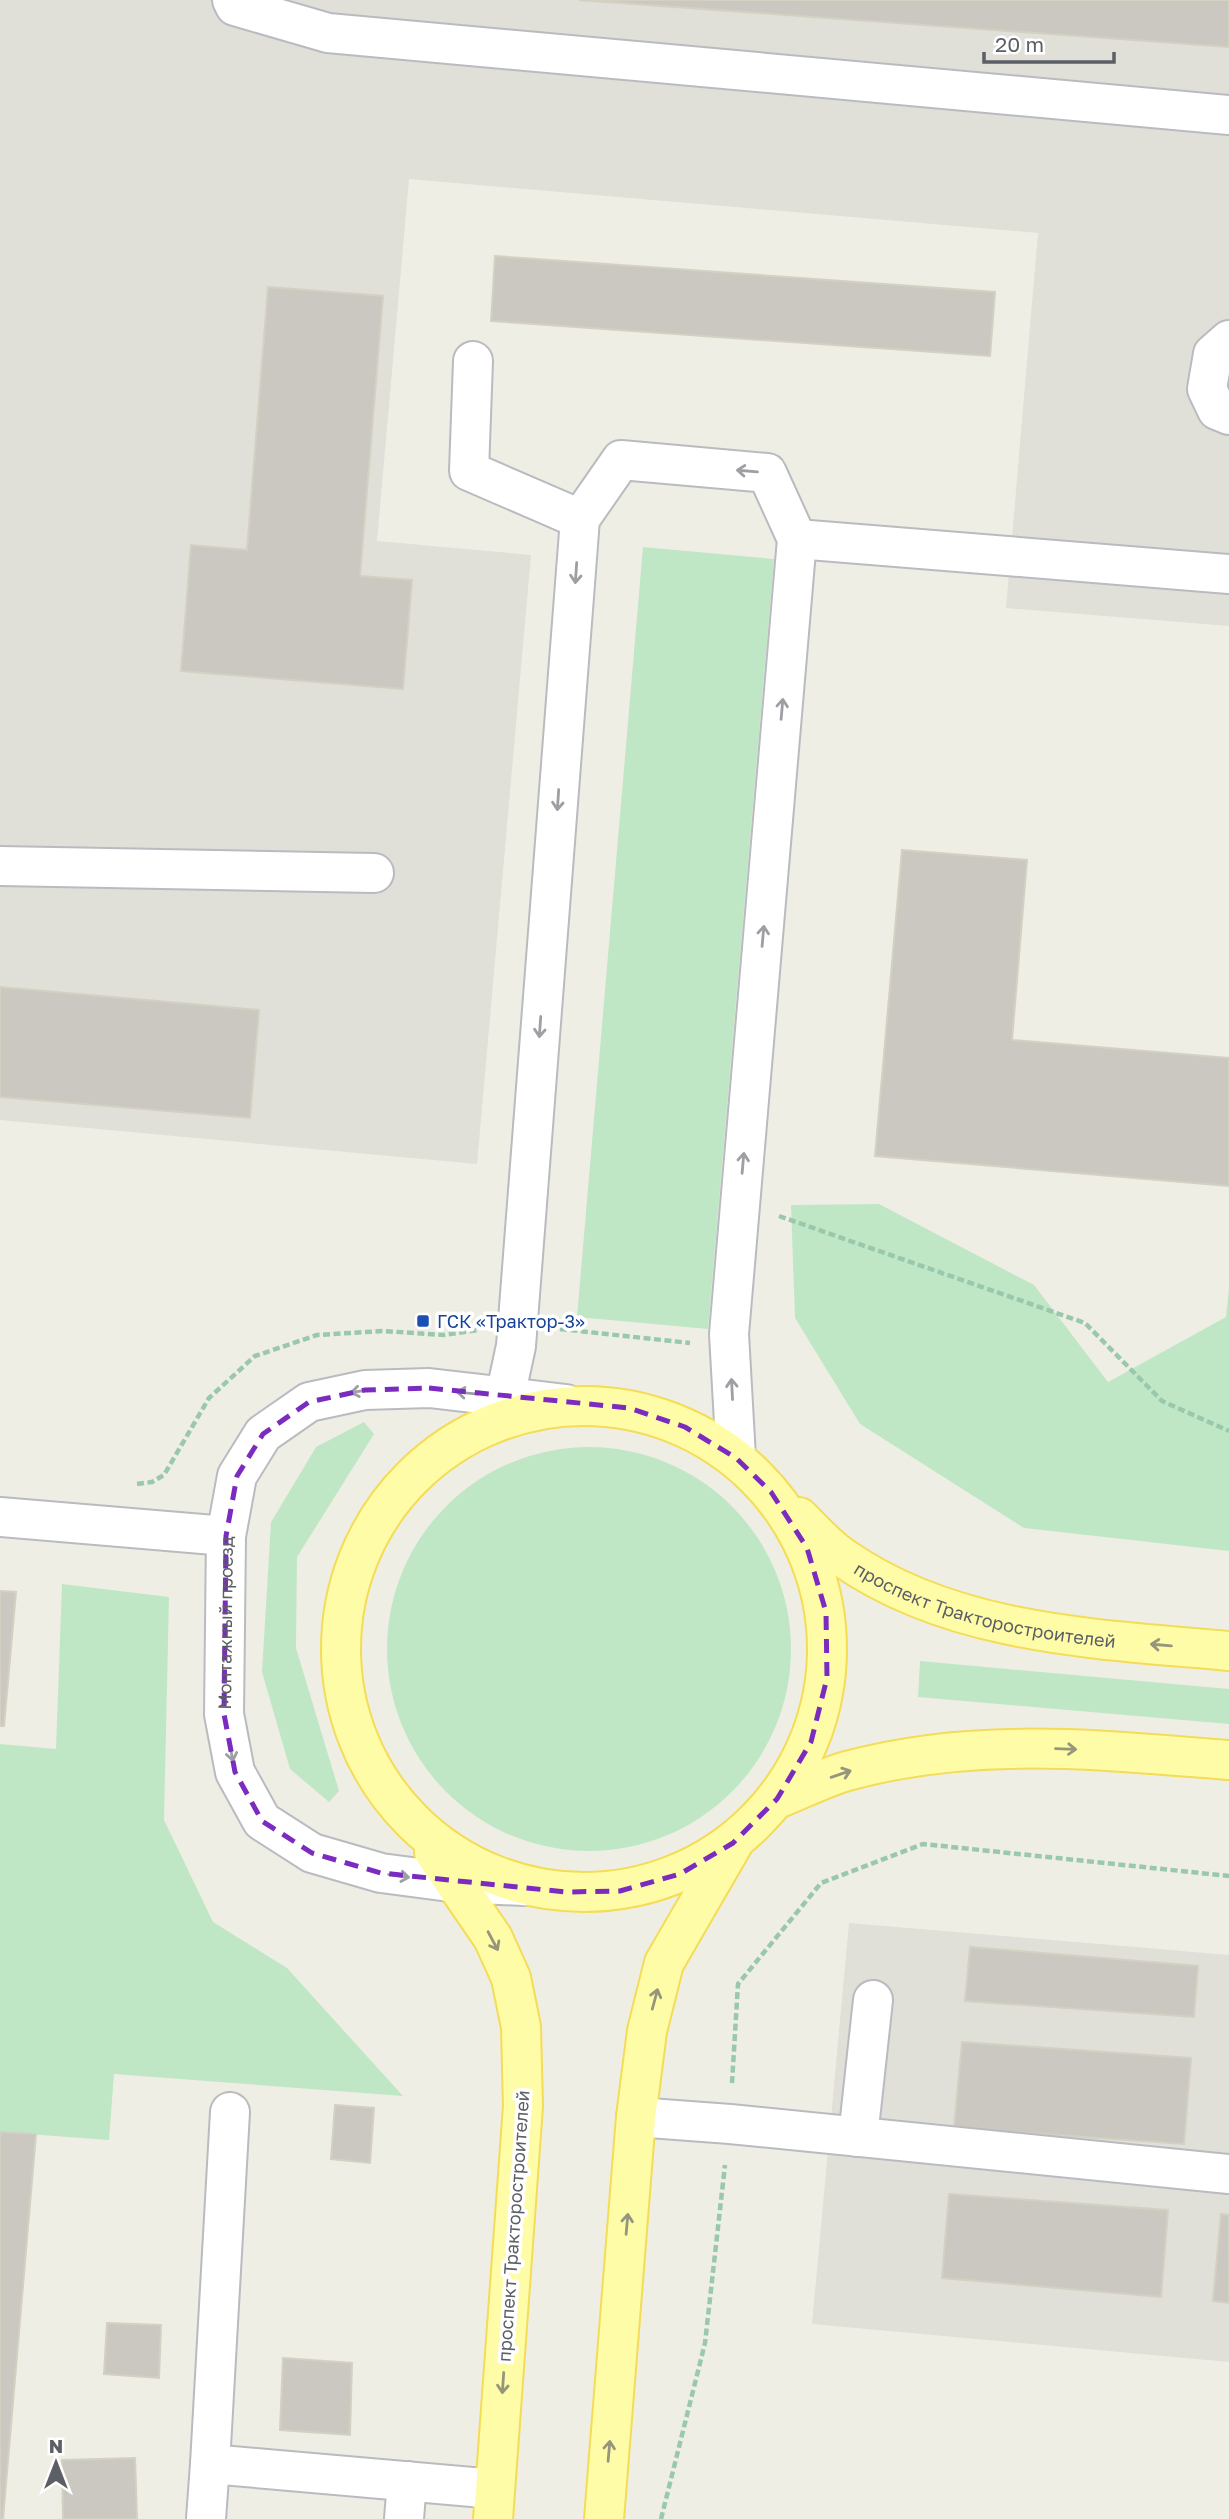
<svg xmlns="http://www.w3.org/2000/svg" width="1229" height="2519" font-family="'Golos Text',sans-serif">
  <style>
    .industrial { fill: #e0dfd8 }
    .green { fill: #c0e7c5 }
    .building { fill: #cac8c1; stroke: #d4d0c2; stroke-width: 2 }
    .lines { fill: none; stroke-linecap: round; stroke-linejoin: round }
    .minor-casing { stroke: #b9bbc0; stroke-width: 42 }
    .major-casing { stroke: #f4dc57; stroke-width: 42 }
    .path { stroke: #99c8ac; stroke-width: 4.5; stroke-dasharray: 7 3.5; stroke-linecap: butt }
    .minor { stroke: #fff; stroke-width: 38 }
    .major { stroke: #fffca8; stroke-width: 38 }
    .oneway { stroke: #9d9fa3 }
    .oneway2 { stroke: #95967c }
    .marked { fill: none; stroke: #7b2cbf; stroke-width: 5; stroke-dasharray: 14 9; stroke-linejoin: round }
    .transit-dot { fill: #1a4fb4; stroke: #fff; stroke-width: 2.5 }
    .labels { text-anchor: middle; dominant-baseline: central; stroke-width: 7; stroke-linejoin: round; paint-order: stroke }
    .transit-label { font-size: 18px; fill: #164399; stroke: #fff; text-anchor: start }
    .street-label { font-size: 18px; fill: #5c5f65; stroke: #fff }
  </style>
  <rect width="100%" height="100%" fill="#efeee4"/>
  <path class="industrial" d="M0 0H1229V626L1006 608 1038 233 409 179 377 541 531 555 477 1164 0 1120Z
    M849 1923 1229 1955V2362L812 2324Z"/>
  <path class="green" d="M643 547 774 559 708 1329 577 1317Z
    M879 1204 1034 1285 1108 1382 1226 1317 1229 1288V1551L1024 1528 860 1424 795 1318 791 1205Z
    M364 1422 374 1434 297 1557 296 1648 339 1791 329 1802 290 1769 262 1672 271 1522 316 1447Z
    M387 1649a202 202 0 1 1 404 0a202 202 0 1 1-404 0Z
    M62 1584 169 1597 164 1820 213 1922 287 1968 403 2096 114 2074 109 2140 0 2132V1744L56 1749Z
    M920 1661 1229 1689V1724L918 1697Z"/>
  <path class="building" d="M579 0H1229V47Z
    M495 256 995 292 990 356 491 321Z
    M268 287 383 296 360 576 412 580 403 689 181 671 191 545 247 550Z
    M902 850 1027 860 1012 1040 1229 1058V1186L875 1156Z
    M0 987 259 1010 250 1118 0 1097Z
    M0 1591 16 1592 4 1726H0Z
    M970 1947 1198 1966 1194 2017 965 2001Z
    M962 2042 1191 2058 1184 2144 954 2128Z
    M335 2105 374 2108 370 2163 331 2159Z
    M0 2132 36 2134 3 2519H0Z
    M949 2194 1168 2210 1161 2297 942 2278Z
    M1221 2214 1229 2215V2303L1213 2301Z
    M107 2323 161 2325 159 2378 104 2374Z
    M283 2358 352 2363 350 2435 280 2430Z
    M135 2458 137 2519H63L62 2460Z"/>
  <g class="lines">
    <g class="minor-casing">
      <g id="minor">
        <path d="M232 0 235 6 328 33 1229 115"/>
        <path d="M1229 340 1213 354 1207 389 1217 410 1229 415"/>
        <path d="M473 361 469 471 580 519"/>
        <path d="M797 539 1229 574"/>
        <path d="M0 866 374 873"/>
        <path d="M494 1421 505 1397 516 1346 580 519 621 460 767 473 797 539 729 1334 736 1458"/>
        <path d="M0 1517 226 1536"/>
        <path id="s1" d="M524 1886 457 1883 381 1873 312 1853 262 1821 235 1772 224 1714 226 1536 237 1476 263 1434 309 1402 365 1390 429 1388 566 1404"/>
        <path d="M230 2112 210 2464 495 2489"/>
        <path d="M636 2117 730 2124 1229 2174"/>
        <path d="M858 2137 873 2000"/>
        <path d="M206 2519 210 2464"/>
        <path d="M404 2519 407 2481"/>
      </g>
    </g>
    <g class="major-casing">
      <g id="major">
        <circle cx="584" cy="1649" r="243"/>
        <path id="s2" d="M799 1517C812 1530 826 1546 842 1557 953 1635 1098 1639 1229 1651"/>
        <path d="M777 1799C800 1790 823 1778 847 1771 976 1736 1098 1750 1229 1760"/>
        <path d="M434 1852 493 1938 511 1978 521 2027 523 2106 493 2519"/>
        <path d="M604 2519 636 2117 647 2031 664 1963 733 1844"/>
      </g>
    </g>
    <path class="path" d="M779 1216 1085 1323 1162 1401 1229 1431
      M560 1329 690 1343
      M137 1484 152 1482 164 1475 209 1398 255 1356 317 1335 383 1331 444 1335 478 1330
      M732 2083 738 1984 821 1883 923 1844 1229 1876
      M661 2519 705 2343 725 2165"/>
    <use href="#minor" class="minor"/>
    <use href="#major" class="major"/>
  </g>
  <defs><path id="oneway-shaft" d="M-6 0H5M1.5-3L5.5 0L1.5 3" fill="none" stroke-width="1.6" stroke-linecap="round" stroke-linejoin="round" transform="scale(1.75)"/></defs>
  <g class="oneway">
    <use href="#oneway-shaft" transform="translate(747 471) rotate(-175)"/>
    <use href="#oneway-shaft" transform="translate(576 573) rotate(94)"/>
    <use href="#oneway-shaft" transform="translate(782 709) rotate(-85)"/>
    <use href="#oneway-shaft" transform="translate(558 800) rotate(94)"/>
    <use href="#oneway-shaft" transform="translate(763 936) rotate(-85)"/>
    <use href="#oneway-shaft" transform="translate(540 1027) rotate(94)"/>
    <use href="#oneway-shaft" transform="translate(743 1163) rotate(-85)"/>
    <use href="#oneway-shaft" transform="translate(732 1389) rotate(-93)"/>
    <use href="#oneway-shaft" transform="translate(361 1391) rotate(171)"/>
    <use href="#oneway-shaft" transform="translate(467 1393) rotate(-174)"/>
    <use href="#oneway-shaft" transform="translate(231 1751) rotate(79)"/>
    <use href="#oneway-shaft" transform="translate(399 1876) rotate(8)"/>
  </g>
  <g class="oneway2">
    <use href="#oneway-shaft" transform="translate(1161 1645) rotate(-175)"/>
    <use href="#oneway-shaft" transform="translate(1066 1749) rotate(2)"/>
    <use href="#oneway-shaft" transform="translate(841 1774) rotate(-19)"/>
    <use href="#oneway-shaft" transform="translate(493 1941) rotate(62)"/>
    <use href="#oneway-shaft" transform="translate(655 1999) rotate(-75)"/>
    <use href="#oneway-shaft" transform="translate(627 2224) rotate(-85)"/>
    <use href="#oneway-shaft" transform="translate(503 2383) rotate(94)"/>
    <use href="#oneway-shaft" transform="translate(609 2451) rotate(-85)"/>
  </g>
  <path class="marked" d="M429 1388 629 1408 685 1427 736 1458 771 1492 807 1548 826 1612 827 1678 811 1742 777 1799 733 1843 680 1874 620 1891 566 1892 381 1873 312 1853 262 1821 235 1772 224 1714 226 1536 237 1476 263 1434 309 1402 365 1390Z"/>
  <rect class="transit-dot" x="416" y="1314" width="14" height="14" rx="3.5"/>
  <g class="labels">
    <g class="transit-label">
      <text x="437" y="1321">ГСК «Трактор-3»</text>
    </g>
    <g class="street-label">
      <text stroke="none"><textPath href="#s2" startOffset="212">проспект Тракторостроителей</textPath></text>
      <text stroke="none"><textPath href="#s1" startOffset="481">Монтажный проезд</textPath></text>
      <text transform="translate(513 2226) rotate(-86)">проспект Тракторостроителей</text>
    </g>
  </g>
  <g transform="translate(56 2463)" stroke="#ffffff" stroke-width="5" paint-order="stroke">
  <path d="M0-5L12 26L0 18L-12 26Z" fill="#5c5f65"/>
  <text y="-10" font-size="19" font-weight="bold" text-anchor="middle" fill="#5c5f65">N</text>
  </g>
  <path d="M984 52v10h130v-10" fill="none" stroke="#5c5f65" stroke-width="3.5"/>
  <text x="995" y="52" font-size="21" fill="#5c5f65" stroke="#ffffff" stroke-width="5" paint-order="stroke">20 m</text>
</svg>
